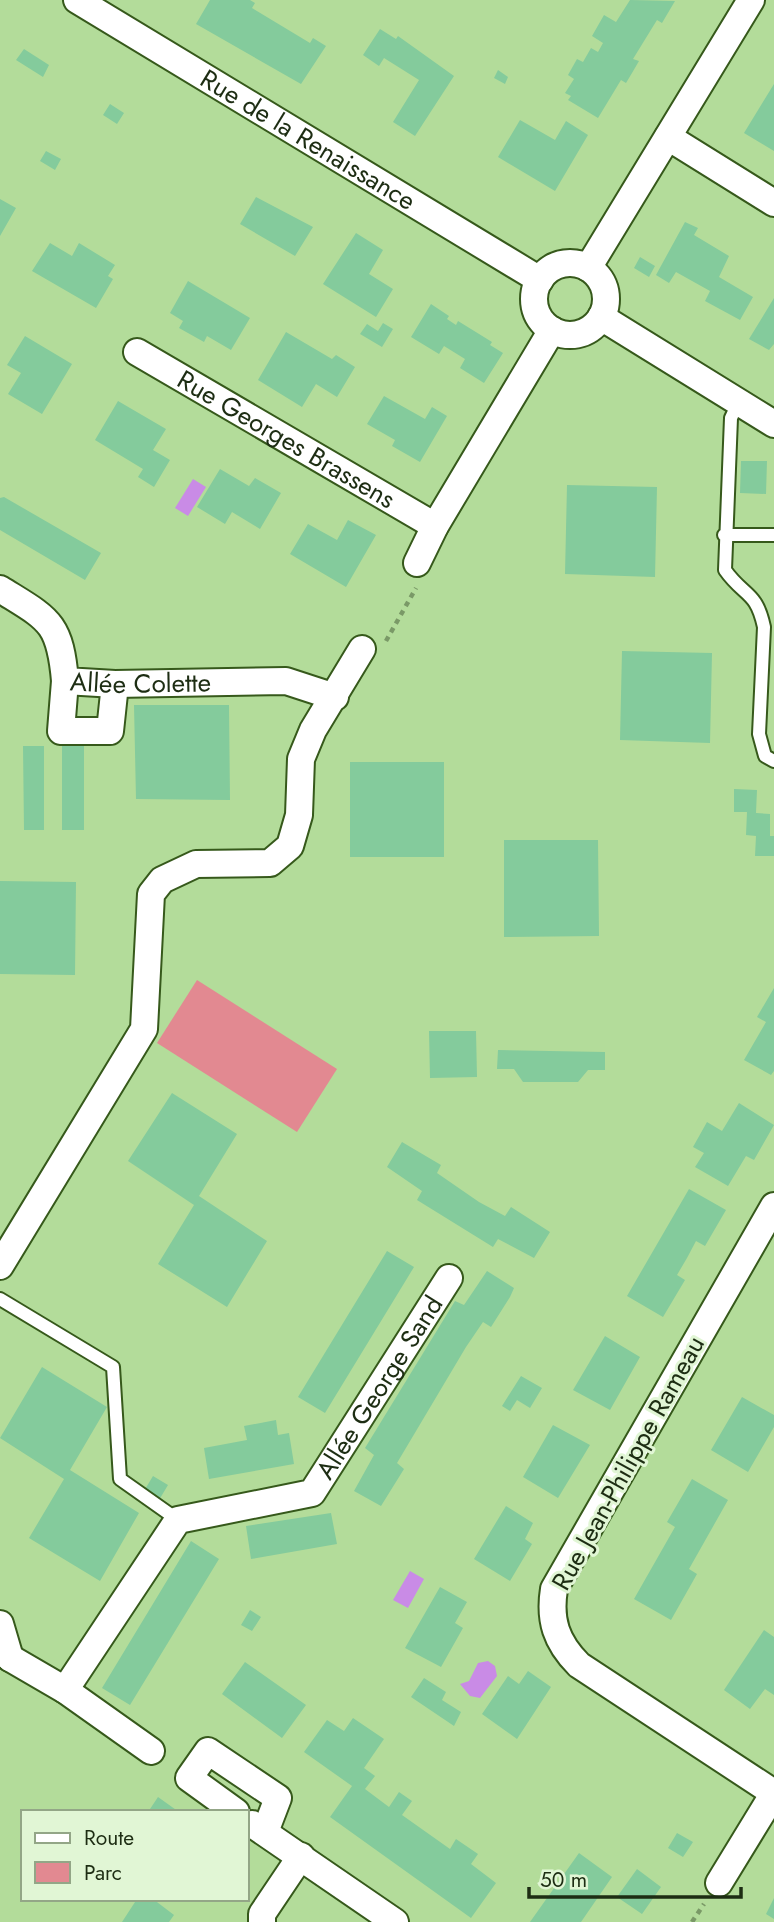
<svg xmlns="http://www.w3.org/2000/svg" width="774" height="1922" font-family="Jost,sans-serif">
  <style>
    .green { fill: #e28991 }
    .water { fill: #c98be6 }
    .building { fill: #84cb9c }
    .lines { fill: none; stroke-linecap: round; stroke-linejoin: round }
    .lane-casing { stroke: #36591b; stroke-width: 16 }
    .street-casing { stroke: #36591b; stroke-width: 30 }
    .path { stroke: #7a9967; stroke-width: 4.5; stroke-dasharray: 5 5; stroke-linecap: butt }
    .lane { stroke: #fff; stroke-width: 12 }
    .street { stroke: #fff; stroke-width: 26 }
    .labels { text-anchor: middle; dominant-baseline: central; stroke-width: 6; stroke-linejoin: round; paint-order: stroke }
    .street-label { font-size: 26px; fill: #1d2d13; stroke: #e1f6d5 }
  </style>
  <rect width="100%" height="100%" fill="#b3dc9a"/>
  <path class="green" d="M197 980 337 1069 297 1132 157 1043Z"/>
  <path class="water" d="M193 479 206 487 188 516 175 508Z
    M410 1571 424 1579 408 1608 393 1600Z
    M488 1661 495 1666 497 1676 480 1698 470 1696 460 1684 469 1681 478 1663Z"/>
  <path class="building" d="M210 0H250L255 3 252 8 310 43 313 38 326 46 301 84 196 24Z
    M630 0 675 1 662 23 657 20 633 59 639 61 632 73 626 83 621 80 598 118 568 100 571 96 565 93 574 79 568 75 577 59 583 62 591 48 598 52 603 43 592 36 604 15 616 22Z
    M380 29 396 39 398 36 454 76 415 136 393 122 419 80 384 58 379 66 363 55Z
    M24 49 49 65 43 77 16 60Z
    M498 70 508 77 505 84 494 78Z
    M774 84V151L744 133Z
    M110 104 124 113 117 124 103 115Z
    M520 120 555 140 566 121 588 135 555 191 498 157Z
    M46 151 61 159 55 170 40 161Z
    M256 197 313 227 295 256 240 224Z
    M0 199 16 208 0 236Z
    M685 222 698 228 694 235 729 256 719 277 753 297 740 320 705 301 710 291 676 272 669 283 656 275Z
    M356 233 383 250 369 274 393 289 376 317 323 284Z
    M50 243 72 256 79 243 115 265 108 276 113 279 96 308 32 271Z
    M640 257 655 266 649 277 634 268Z
    M188 281 250 318 231 350 207 336 204 342 179 328 183 321 170 313Z
    M774 298V344L769 350 749 339Z
    M431 304 449 316 447 319 456 325 458 321 492 342 490 345 503 353 484 383 460 368 465 359 444 346 439 354 411 337Z
    M383 323 393 329 382 347 360 334 367 324 378 331Z
    M286 332 332 359 336 355 355 367 337 397 316 384 302 407 258 380Z
    M25 336 72 364 42 414 8 394 21 373 7 365Z
    M384 396 425 419 432 407 447 416 420 462 392 446 395 440 367 424Z
    M118 401 166 429 153 450 170 460 154 487 138 477 143 469 95 440Z
    M741 461H767L766 494 740 493Z
    M220 469 249 486 255 478 281 493 260 529 232 512 225 524 197 507Z
    M567 485 657 487 655 577 565 574Z
    M4 497 101 553 85 580 0 530V498Z
    M348 520 376 535 346 587 290 554 308 524 337 540Z
    M622 651 712 653 710 743 620 740Z
    M134 705H229L230 800 136 799Z
    M23 746H44V830H24Z
    M62 746H84V830H62Z
    M350 762H444V857H350Z
    M734 789 757 790 756 813 770 814V836H774V856H755L756 836 746 835 747 812H734Z
    M504 840H598L599 936 504 937Z
    M0 881 76 882 75 975 0 974Z
    M774 988V1071L771 1075 744 1060 766 1022 757 1017Z
    M429 1031H476L477 1077 430 1078Z
    M498 1050 605 1052V1070H588L578 1082H523L514 1069H497Z
    M172 1093 237 1134 199 1196 267 1241 227 1307 158 1264 194 1205 128 1161Z
    M739 1103 774 1125 754 1160 746 1156 728 1186 695 1167 704 1153 693 1147 707 1122 722 1131Z
    M402 1142 441 1165 437 1173 479 1202 505 1216 511 1207 550 1232 534 1258 498 1239 493 1247 417 1200 422 1191 387 1167Z
    M689 1189 726 1210 705 1246 696 1241 687 1258 677 1275 685 1280 663 1317 627 1296Z
    M387 1251 414 1267 325 1413 298 1397Z
    M487 1271 514 1288 510 1297 491 1327 483 1322 466 1347 397 1463 404 1469 381 1506 354 1491 374 1455 365 1448 455 1301 464 1305Z
    M605 1336 640 1357 610 1410 573 1390Z
    M42 1367 107 1407 70 1470 139 1513 100 1581 29 1538 64 1479 0 1438Z
    M521 1376 542 1388 530 1408 517 1400 510 1411 502 1406Z
    M742 1397 774 1415V1427L748 1472 711 1450Z
    M276 1420 278 1435 289 1433 294 1464 209 1479 204 1448 247 1440 244 1426Z
    M553 1425 590 1445 558 1498 523 1477Z
    M153 1476 168 1485 159 1500 144 1491Z
    M692 1479 728 1500 689 1569 697 1574 671 1620 634 1599 675 1527 667 1522Z
    M506 1506 533 1523 525 1539 532 1544 510 1581 474 1559Z
    M331 1513 337 1544 251 1559 246 1526Z
    M191 1541 219 1559 130 1705 102 1688Z
    M440 1587 467 1602 455 1623 463 1628 441 1667 405 1648Z
    M250 1610 261 1617 252 1631 241 1625Z
    M764 1630 774 1637V1695L765 1689 750 1709 724 1690Z
    M245 1662 306 1705 282 1738 222 1694Z
    M528 1671 551 1687 517 1739 482 1714 508 1676 519 1684Z
    M424 1678 446 1692 442 1700 461 1712 454 1726 411 1697Z
    M353 1718 384 1739 364 1768 375 1776 365 1789 389 1807 399 1792 412 1801 402 1815 450 1849 456 1839 478 1854 471 1864 496 1883 471 1918 330 1817 352 1786 304 1752 327 1720 344 1731Z
    M158 1797 179 1812H148Z
    M677 1833 693 1842 683 1857 668 1848Z
    M579 1853 612 1877 581 1922H530Z
    M637 1869 661 1887 642 1914 617 1897Z
    M774 1898V1919L766 1914Z
    M137 1899H153L174 1915 169 1922H122Z"/>
  <g class="lines">
    <g class="lane-casing">
      <path id="lane" d="M738 403 731 418 725 570C744 597 756 590 764 627L759 734 765 756 774 761
        M724 535H774
        M0 1299 113 1367 120 1479 178 1520"/>
    </g>
    <g class="street-casing">
      <g id="street">
        <path id="s1" d="M77 0 540 280"/>
        <path d="M668 137 774 203"/>
        <circle cx="570" cy="299" r="36"/>
        <path d="M588 268 751 0"/>
        <path d="M601 317 774 424"/>
        <path id="s2" d="M137 352 435 526"/>
        <path d="M417 563 435 526 552 330"/>
        <path id="s3" d="M0 589C48 619 60 621 65 681L115 684 286 681 335 697"/>
        <path d="M65 681 61 731H110L115 684"/>
        <path d="M774 1206 554 1589C549 1620 556 1642 579 1665L774 1793"/>
        <path d="M0 1266 144 1029 151 894 162 880 196 864 270 863 290 846 299 815 301 759 313 730 362 649"/>
        <path d="M0 1624 10 1658"/>
        <path d="M10 1658 65 1690 151 1751"/>
        <path id="s4" d="M65 1690 178 1520 312 1493 449 1278"/>
        <path d="M236 1812 189 1778 208 1751 278 1798 265 1832"/>
        <path d="M252 1824 395 1922"/>
        <path d="M719 1883 774 1793"/>
        <path d="M262 1922V1914L301 1856"/>
      </g>
    </g>
    <path class="path" d="M386 641 416 588
      M692 1922 704 1904"/>
    <use href="#lane" class="lane"/>
    <use href="#street" class="street"/>
  </g>
  <g class="labels">
    <g class="street-label">
      <text stroke="none"><textPath href="#s1" startOffset="270">Rue de la Renaissance</textPath></text>
      <text stroke="none"><textPath href="#s2" startOffset="173">Rue Georges Brassens</textPath></text>
      <text stroke="none"><textPath href="#s3" startOffset="196">Allée Colette</textPath></text>
      <text stroke="none"><textPath href="#s4" startOffset="466">Allée George Sand</textPath></text>
      <text transform="translate(628 1463) rotate(-61)">Rue Jean-Philippe Rameau</text>
    </g>
  </g>
  <rect x="21" y="1810" width="228" height="91" fill="#e1f6d5" stroke="#93a687" stroke-width="2"/>
  <rect x="35" y="1833" width="35" height="10" fill="#ffffff" stroke="#93a687" stroke-width="2"/>
  <text x="84" y="1845" font-size="21" fill="#1d2d13">Route</text>
  <rect x="35" y="1862" width="35" height="21" fill="#e28991" stroke="#93a687" stroke-width="2"/>
  <text x="84" y="1880" font-size="21" fill="#1d2d13">Parc</text>
  <path d="M529 1887v10h212v-10" fill="none" stroke="#1d2d13" stroke-width="3.5"/>
  <text x="540" y="1887" font-size="21" fill="#1d2d13" stroke="#e1f6d5" stroke-width="5" paint-order="stroke">50 m</text>
</svg>
